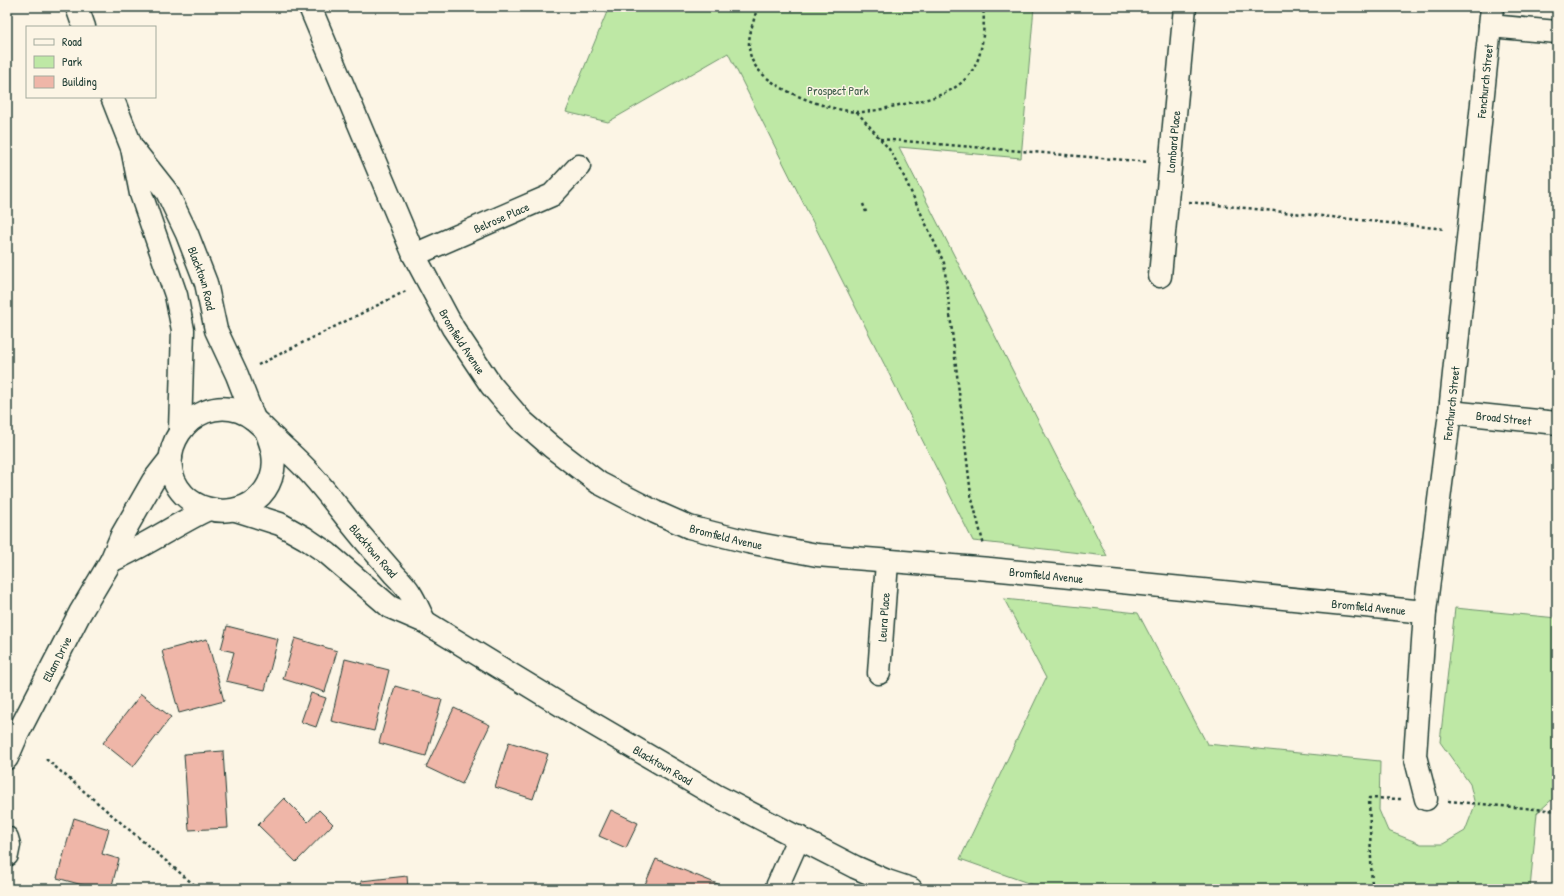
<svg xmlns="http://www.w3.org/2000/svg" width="1564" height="896" font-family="'Patrick Hand',sans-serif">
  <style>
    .green { fill: #bee8a5; stroke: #6e926c }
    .building { fill: #efb6a8; stroke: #1f3d34 }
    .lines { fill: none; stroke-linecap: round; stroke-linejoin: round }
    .minor-casing { stroke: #1f3d34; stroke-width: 25 }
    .tertiary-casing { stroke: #1f3d34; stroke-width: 25 }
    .secondary-casing { stroke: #1f3d34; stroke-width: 25 }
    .path { stroke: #1f3d34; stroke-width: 2.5; stroke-dasharray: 3 3; stroke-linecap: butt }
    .minor { stroke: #fcf5e5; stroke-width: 22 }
    .tertiary { stroke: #fcf5e5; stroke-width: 22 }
    .secondary { stroke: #fcf5e5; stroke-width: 22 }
    .labels { text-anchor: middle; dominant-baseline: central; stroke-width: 3; stroke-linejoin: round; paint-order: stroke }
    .street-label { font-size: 12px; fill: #1f3d34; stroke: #fcf5e5 }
    .park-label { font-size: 12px; fill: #3f5f4b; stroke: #fcf5e5 }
  </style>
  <rect width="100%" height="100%" fill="#fcf5e5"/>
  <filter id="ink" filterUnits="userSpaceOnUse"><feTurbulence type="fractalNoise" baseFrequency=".025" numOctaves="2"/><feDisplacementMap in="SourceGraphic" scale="8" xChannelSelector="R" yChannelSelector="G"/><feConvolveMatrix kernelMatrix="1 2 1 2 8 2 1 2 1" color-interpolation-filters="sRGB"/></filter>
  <g filter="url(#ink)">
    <path class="green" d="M609 7H1034L1021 158 899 147 1107 556 973 541 728 53 608 122 566 112Z
      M1004 599 1138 613 1207 744 1380 761 1379 810 1388 831 1421 844H1443L1465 831 1475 805 1470 784 1440 742 1455 608 1557 618V795L1537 813 1530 889H1045L960 859 1046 678Z"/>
    <path class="building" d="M227 626 278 639 265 690 226 681 234 652 221 649Z
      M295 638 337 651 325 692 283 679Z
      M207 639 224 701 179 713 162 651Z
      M345 659 389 670 374 731 331 721Z
      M395 686 442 700 426 756 379 743Z
      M311 693 326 698 316 727 301 722Z
      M141 694 171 717 133 767 103 743Z
      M454 708 490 725 462 784 426 767Z
      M509 742 548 754 533 799 495 787Z
      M223 751 228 828 189 830 184 754Z
      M284 798 308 822 319 810 333 824 296 862 258 825Z
      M611 810 638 823 626 848 599 836Z
      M74 818 109 829 102 854 119 859 111 889H97L57 878Z
      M656 859 720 885 719 889H643Z
      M407 876 408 889H361V881Z"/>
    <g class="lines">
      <g class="minor-casing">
        <g id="minor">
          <path id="s1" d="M310 7 414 255 453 328 491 385 521 420 552 447 599 483 655 512 689 527 748 542 817 555 990 569 1425 612"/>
          <path d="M1490 26 1557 32"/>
          <path id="s2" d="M414 255 552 195 579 166"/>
          <path id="s3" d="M1160 276 1185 7"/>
          <path id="s4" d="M1450 412 1557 423"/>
          <path id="s5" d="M879 673 887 562"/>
          <path id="s6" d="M1426 799 1415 756 1425 612 1450 412 1492 7"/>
          <path d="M776 889 799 837"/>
        </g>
      </g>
      <g class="tertiary-casing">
        <g id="tertiary">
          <path d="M111 561C145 546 175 525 208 509"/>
          <path id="s7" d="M7 758 17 735 80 613 111 561 122 535 153 481 171 458"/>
          <path d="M7 838 9 845 7 855"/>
        </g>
      </g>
      <g class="secondary-casing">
        <g id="secondary">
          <path d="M77 7 84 27"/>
          <path d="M112 97 132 148 141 194 176 295 183 330 180 430"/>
          <path id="s8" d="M134 150 167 192 187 234 206 283 216 330 237 375 254 419"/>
          <path id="s9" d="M266 431C272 446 277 461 271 478 259 514 210 521 184 495 148 457 190 395 239 411 254 416 264 429 275 439 285 449 297 459 307 470 327 491 344 516 363 538 373 550 384 562 394 574 400 580 406 586 410 593 416 602 420 613 425 622"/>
          <path id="s10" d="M236 510 280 524 305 538 327 553 390 607 425 622 566 708 715 795 855 867 887 881 911 889"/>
        </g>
      </g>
      <path class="path" d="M757 7C754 24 745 39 751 57 760 88 833 113 863 112 875 111 887 108 899 105 929 99 960 95 976 64 983 50 985 23 983 7
        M857 112 889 149 900 168 944 263 971 495 984 546
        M880 139 1148 162
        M1189 202 1445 229
        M863 204 866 212
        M258 365 406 291
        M46 759 199 889
        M1448 801 1557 811
        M1372 889 1369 798 1401 799"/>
      <use href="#minor" class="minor"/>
      <use href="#tertiary" class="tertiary"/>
      <use href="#secondary" class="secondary"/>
    </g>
  </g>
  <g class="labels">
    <g class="street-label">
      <text stroke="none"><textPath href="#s6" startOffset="723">Fenchurch Street</textPath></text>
      <text stroke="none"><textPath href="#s3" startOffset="135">Lombard Place</textPath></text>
      <text stroke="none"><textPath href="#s2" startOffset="95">Belrose Place</textPath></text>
      <text stroke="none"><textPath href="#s8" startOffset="147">Blacktown Road</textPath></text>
      <text stroke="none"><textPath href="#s1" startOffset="368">Bromfield Avenue</textPath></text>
      <text stroke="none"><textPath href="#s6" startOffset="399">Fenchurch Street</textPath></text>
      <text stroke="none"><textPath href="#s4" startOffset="54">Broad Street</textPath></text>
      <text stroke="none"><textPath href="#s1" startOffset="705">Bromfield Avenue</textPath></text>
      <text stroke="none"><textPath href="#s9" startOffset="484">Blacktown Road</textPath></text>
      <text stroke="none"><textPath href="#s1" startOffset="1028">Bromfield Avenue</textPath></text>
      <text stroke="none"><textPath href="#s1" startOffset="1352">Bromfield Avenue</textPath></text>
      <text stroke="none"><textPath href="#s5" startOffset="56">Leura Place</textPath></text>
      <text stroke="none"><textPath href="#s7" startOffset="111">Ellam Drive</textPath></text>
      <text stroke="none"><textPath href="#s10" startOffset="500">Blacktown Road</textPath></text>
    </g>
    <g class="park-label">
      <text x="838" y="90">Prospect Park</text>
    </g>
  </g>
  <rect width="1564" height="896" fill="none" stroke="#fcf5e5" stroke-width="24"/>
  <rect x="12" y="12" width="1540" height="872" fill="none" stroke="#1f3d34" stroke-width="1.5" filter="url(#ink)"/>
  <rect x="26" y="26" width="130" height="72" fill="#fcf5e5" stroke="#a4ab9e"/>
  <rect x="34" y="39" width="20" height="6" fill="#fcf5e5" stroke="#a4ab9e"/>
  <text x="62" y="46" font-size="12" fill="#1f3d34">Road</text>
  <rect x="34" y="56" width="20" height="12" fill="#bee8a5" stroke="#a4ab9e"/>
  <text x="62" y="66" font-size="12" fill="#1f3d34">Park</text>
  <rect x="34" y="76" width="20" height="12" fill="#efb6a8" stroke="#a4ab9e"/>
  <text x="62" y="86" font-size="12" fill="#1f3d34">Building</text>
</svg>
